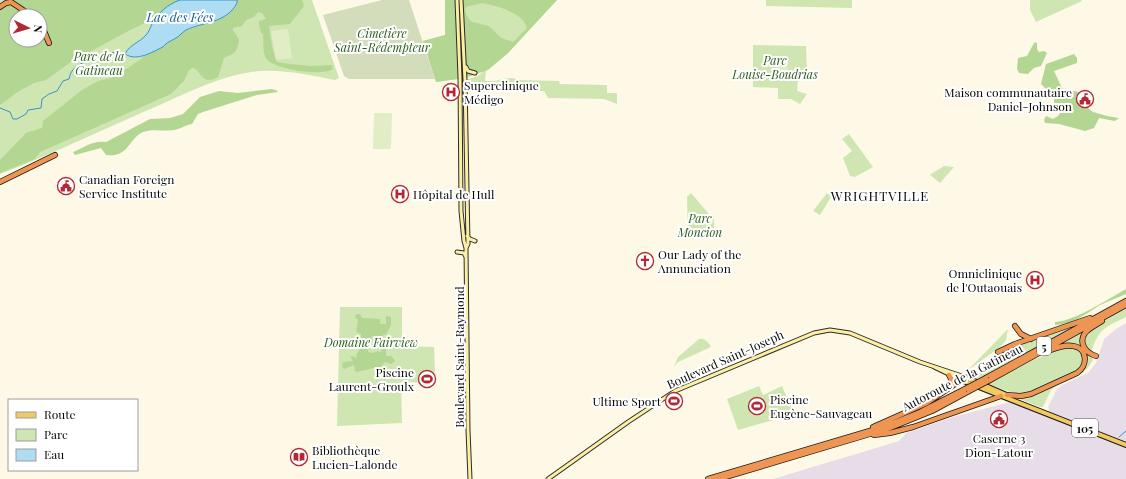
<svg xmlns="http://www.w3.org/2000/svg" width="1126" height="479" font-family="'Playfair Display',serif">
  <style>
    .industrial { fill: #e7dde9 }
    .green { fill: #cfe6b3; fill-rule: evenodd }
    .forest { fill: #b4d693; fill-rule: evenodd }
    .cemetery { fill: #d3ddbb }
    .pitch { fill: #e1edc4 }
    .water { fill: #aedcf3; stroke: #3893c7 }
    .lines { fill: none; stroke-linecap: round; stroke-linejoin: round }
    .stream { stroke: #3893c7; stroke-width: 1 }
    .secondary-casing { stroke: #2b2b2b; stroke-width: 5 }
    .primary-casing { stroke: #1a1a1a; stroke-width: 6 }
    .highway-casing { stroke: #1a1a1a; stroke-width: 6 }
    .secondary { stroke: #fcefa4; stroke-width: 3 }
    .primary { stroke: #f3ca61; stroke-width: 4 }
    .highway { stroke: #ef9554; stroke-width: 4.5 }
    .highway-bridge-casing { stroke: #1a1a1a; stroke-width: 6; stroke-linecap: butt }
    .highway-bridge { stroke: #ef9554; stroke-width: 4.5 }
    .labels { text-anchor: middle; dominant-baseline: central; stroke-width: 4; stroke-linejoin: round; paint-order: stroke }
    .shield { fill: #fff; stroke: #535353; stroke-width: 1 }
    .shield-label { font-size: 11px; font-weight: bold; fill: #090909 }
    .park-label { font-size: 12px; font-style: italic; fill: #2d5d1e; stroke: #fff }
    .poi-label { font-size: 12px; fill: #090909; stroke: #fff; text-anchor: start }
    .street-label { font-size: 12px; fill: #090909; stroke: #fff }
    .water-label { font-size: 13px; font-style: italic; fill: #196394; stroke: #fff }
    .neighbourhood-label { font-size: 13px; letter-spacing: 1px; fill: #090909; stroke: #fff }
  </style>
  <rect width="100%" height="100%" fill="#fef9e7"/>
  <path class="industrial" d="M1126 323V479H773L899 441 906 433 953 417 1010 402 1047 417 1049 409 1048 407 1057 389 1062 385 1088 373 1096 363 1104 339 1116 329Z"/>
  <path class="green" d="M0 0H312L339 78 335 80C308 75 278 68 251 72 219 77 191 91 162 104 108 127 55 153 0 174ZM16 16H40V40H16Z
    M445 0H557L507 54 486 70 485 81H496L501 79 512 78 520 80 559 81 560 84 607 85V93H617V104L604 99 548 98 544 91 465 90V80L478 76 484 71 464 78 436 82 423 41 445 35Z
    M766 0H852V8L766 6Z
    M1030 0H1081L1082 1 1036 22 1030 10Z
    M753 45 806 46 807 70 798 80 797 91 807 94 800 104 791 99H778V88L753 87Z
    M849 134 873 167 855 177 850 176 843 158 852 151 842 139Z
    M944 166 954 167 940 183 930 175 931 174Z
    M691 193 714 220V238H688L687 197Z
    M827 193 831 197 820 215 813 211Z
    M340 307H402V346L434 347 435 371 433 374V383L401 382 402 423 337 426Z
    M1126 309V317C1104 328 1099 328 1091 353 1089 351 1086 348 1085 345 1080 331 1116 315 1126 309Z
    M1079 324 978 380 976 378C982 359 1015 365 1016 345Z
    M1008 329 1006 340 1000 347 967 371Z
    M1084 330 1085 332 1082 338 1088 354 1092 357 1093 360 1087 369 1080 374C1087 362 1088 362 1082 348L1060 346 1059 344Z
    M699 339C705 338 708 342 711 347L678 362 674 367 678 357Z
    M1066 347C1077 348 1081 350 1084 360L1079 370 1029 393C1014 395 1001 389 988 383L1033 360Z
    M1058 384 1051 390 1043 407H1040L1015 397Z
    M759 386 763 395 782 386 794 414 738 430 727 399Z"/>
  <path class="forest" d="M6 0H180C168 4 158 14 152 24H143L132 29 71 62 46 80 34 83 19 91 0 105V7ZM16 16H40V40H16Z
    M237 0H302L304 6 290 24 269 26C271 38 272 51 277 62L289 64 311 66 332 65 333 69C323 77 271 69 266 58 262 51 264 41 263 34L261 33 259 25V21L266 19 262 13 258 12 254 17 246 20 242 26 233 28V30L239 39C238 52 235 53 224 58L218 77C207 83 203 79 197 70L193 68 189 70 184 81 171 94 40 152 35 159 0 173V160L26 133 42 128 43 121 82 90 98 81 111 78 122 72 141 59 146 54 176 38 184 31 218 20 235 8 237 3Z
    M445 0H557L507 54 488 70 465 78 436 82 423 41 445 35ZM482 3C495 5 524 13 527 28L513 42 501 38 489 26 472 22C468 19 464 12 466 7Z
    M1036 42 1037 44V49L1039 52 1044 51 1047 53 1041 66 1034 68 1028 74 1019 73 1017 69 1018 58 1027 56 1034 43Z
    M1074 54 1077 58V63L1054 71 1062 88 1067 92 1076 91 1080 94V102L1093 112 1107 116 1119 118 1115 121 1099 118 1094 128 1085 131 1059 124 1045 123 1044 120 1046 116 1053 119 1058 116 1062 110 1061 107 1054 104V95L1047 90 1041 84 1046 64Z
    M271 89 276 90 278 92 257 95 203 112 198 114 192 124C185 125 181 129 174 130 164 132 153 128 143 132 128 139 129 158 106 155L101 148 75 155 73 152C84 147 94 140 106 142L150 119 170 118 183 114 200 97 219 91 238 93Z
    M1126 289V294C1118 298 1108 301 1100 305 1088 313 1071 325 1055 325V322C1075 321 1108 299 1126 289Z
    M356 314H360L362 318 380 319V324H386V316L391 317V325L386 335 384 334 382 337 378 338 372 336 368 352 372 353 379 351 381 353 382 343 386 344V356H391L395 360 394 362 391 364 385 362 380 368H374L357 372 355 371 354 365 344 369 342 367 343 362 353 361 350 357 352 356 357 358 356 355 360 349 361 346 358 345 357 342 361 339V334L356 332 358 320 355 317Z"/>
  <path class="cemetery" d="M382 0H409L435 79H349L344 76 323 15Z"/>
  <path class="pitch" d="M288 29 292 58 276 60 271 31Z
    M777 64 788 65 787 81 776 80Z
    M374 113H392L391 149H373Z"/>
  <path class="water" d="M180 0H237V3C227 23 203 22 186 30 182 32 180 36 176 38 171 41 167 42 163 47 152 52 137 62 125 54 130 44 139 43 146 35 149 32 150 28 152 24 158 13 168 4 180 0Z"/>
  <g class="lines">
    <path class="stream" d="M0 108 10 112 13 119H17L26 114 28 110 41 108 42 99 49 94 57 91 63 81 69 79C71 64 86 63 96 56L100 58C109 53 115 50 125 54
      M1119 437 1126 431"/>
    <g class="secondary-casing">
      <path id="secondary" d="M457 0 460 77 461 211 464 241 466 248
        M461 0 465 80 468 244 466 248 468 430 470 479
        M466 67 468 71 475 73
        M467 236 470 239 475 241
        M457 252 464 253 466 257
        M934 367 961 380
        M548 479 628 422 675 391 814 333 830 330 850 333 920 362 965 377"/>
    </g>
    <g class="primary-casing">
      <path id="primary" d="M965 377 1009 396
        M961 380 1126 445"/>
    </g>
    <g class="highway-casing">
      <path id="highway" d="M0 7 6 3 11 2 32 16
        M40 21 49 43
        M0 182 55 155
        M1015 326 1021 334 1031 339
        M998 352 1015 344 1090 318
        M1096 356C1086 353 1078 343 1085 333 1089 328 1096 325 1102 321
        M949 375 952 381 951 387
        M986 378 1126 301
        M990 380 1126 305
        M1007 395 1021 396 1031 394 1077 373C1088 366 1088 348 1073 346 1063 344 1054 349 1045 352
        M873 427 927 403 961 380
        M874 435 890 433 913 427 1001 396
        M708 479 883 427 920 412 965 389
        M719 479 890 428 932 411 969 391"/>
    </g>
    <use href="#secondary" class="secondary"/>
    <use href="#primary" class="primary"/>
    <use href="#highway" class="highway"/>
    <g class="highway-bridge-casing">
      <path id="highway-bridge" d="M965 389 986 378
        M969 391 990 380"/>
    </g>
    <use href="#highway-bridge" class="highway-bridge"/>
  </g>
  <defs>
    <g id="hospital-ring" transform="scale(0.9)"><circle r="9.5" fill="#fff" stroke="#b22834" stroke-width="1.5"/><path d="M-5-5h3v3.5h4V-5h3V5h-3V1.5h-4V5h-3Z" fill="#b22834"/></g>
    <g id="civic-ring" transform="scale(0.9)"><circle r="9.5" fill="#fff" stroke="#b22834" stroke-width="1.5"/><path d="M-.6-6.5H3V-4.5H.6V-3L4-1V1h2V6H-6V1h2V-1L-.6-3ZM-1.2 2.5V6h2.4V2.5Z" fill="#b22834"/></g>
    <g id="church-ring" transform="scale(0.9)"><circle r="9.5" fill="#fff" stroke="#b22834" stroke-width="1.5"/><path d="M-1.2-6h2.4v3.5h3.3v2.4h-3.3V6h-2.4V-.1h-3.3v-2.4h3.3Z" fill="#b22834"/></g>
    <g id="stadium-ring" transform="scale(0.9)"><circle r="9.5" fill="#fff" stroke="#b22834" stroke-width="1.5"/><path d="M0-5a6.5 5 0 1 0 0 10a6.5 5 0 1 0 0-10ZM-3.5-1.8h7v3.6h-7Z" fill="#b22834"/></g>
    <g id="library-ring" transform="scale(0.9)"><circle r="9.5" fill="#fff" stroke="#b22834" stroke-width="1.5"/><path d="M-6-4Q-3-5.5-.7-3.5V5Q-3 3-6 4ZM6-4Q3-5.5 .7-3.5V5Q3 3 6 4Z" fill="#b22834"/></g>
  </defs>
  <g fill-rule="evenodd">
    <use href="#hospital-ring" x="451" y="92"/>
    <use href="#civic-ring" x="1085" y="99"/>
    <use href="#civic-ring" x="66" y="186"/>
    <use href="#hospital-ring" x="400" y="194"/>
    <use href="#church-ring" x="645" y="261"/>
    <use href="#hospital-ring" x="1035" y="280"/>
    <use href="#stadium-ring" x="427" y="379"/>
    <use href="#stadium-ring" x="674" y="401"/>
    <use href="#stadium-ring" x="757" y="406"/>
    <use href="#civic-ring" x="999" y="419"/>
    <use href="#library-ring" x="299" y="457"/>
  </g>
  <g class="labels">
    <g class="shield">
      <rect x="1037" y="337" width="14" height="18" rx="3"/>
      <rect x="1072" y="419" width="26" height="18" rx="3"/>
    </g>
    <g class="shield-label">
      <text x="1044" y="346">5</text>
      <text x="1085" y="428">105</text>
    </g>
    <g class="park-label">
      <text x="382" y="33">Cimetière<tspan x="382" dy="14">Saint-Rédempteur</tspan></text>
      <text x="99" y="56">Parc de la<tspan x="99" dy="14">Gatineau</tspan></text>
      <text x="775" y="60">Parc<tspan x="775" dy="14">Louise-Boudrias</tspan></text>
      <text x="700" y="218">Parc<tspan x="700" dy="14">Moncion</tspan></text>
      <text x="371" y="342">Domaine Fairview</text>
    </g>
    <g class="poi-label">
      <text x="464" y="85">Superclinique<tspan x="464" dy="14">Médigo</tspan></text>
      <text x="1072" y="92" text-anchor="end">Maison communautaire<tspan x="1072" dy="14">Daniel-Johnson</tspan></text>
      <text x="79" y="179">Canadian Foreign<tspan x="79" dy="14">Service Institute</tspan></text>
      <text x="413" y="194">Hôpital de Hull</text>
      <text x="658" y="254">Our Lady of the<tspan x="658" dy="14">Annunciation</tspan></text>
      <text x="1022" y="273" text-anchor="end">Omniclinique<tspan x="1022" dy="14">de l'Outaouais</tspan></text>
      <text x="414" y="372" text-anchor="end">Piscine<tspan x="414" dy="14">Laurent-Groulx</tspan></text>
      <text x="770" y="399">Piscine<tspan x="770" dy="14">Eugène-Sauvageau</tspan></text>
      <text x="661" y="401" text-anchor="end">Ultime Sport</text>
      <text x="999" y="438" text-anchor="middle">Caserne 3<tspan x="999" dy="14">Dion-Latour</tspan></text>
      <text x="312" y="450">Bibliothèque<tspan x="312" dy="14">Lucien-Lalonde</tspan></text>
    </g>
    <g class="street-label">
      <text transform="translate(459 357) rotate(-90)">Boulevard Saint-Raymond</text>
      <text transform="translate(725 359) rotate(-24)">Boulevard Saint-Joseph</text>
      <text transform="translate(962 377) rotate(-27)">Autoroute de la Gatineau</text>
    </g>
    <g class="water-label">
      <text x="180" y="16">Lac des Fées</text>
    </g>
    <g class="neighbourhood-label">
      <text x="880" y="195">WRIGHTVILLE</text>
    </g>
  </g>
  <rect x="8" y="399" width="130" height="72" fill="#ffffff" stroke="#9d9d9d"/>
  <rect x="16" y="412" width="20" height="6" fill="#f3ca61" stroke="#9d9d9d"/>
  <text x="44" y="419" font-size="12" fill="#090909">Route</text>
  <rect x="16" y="429" width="20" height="12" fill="#cfe6b3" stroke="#9d9d9d"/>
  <text x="44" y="439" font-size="12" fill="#090909">Parc</text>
  <rect x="16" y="449" width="20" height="12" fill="#aedcf3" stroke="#9d9d9d"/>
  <text x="44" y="459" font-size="12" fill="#090909">Eau</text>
  <g transform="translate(28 28) rotate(95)"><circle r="19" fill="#ffffff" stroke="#9d9d9d"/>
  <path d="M0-3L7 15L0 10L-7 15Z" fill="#b22834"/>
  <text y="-6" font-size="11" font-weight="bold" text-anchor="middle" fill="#090909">N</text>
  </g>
</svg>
